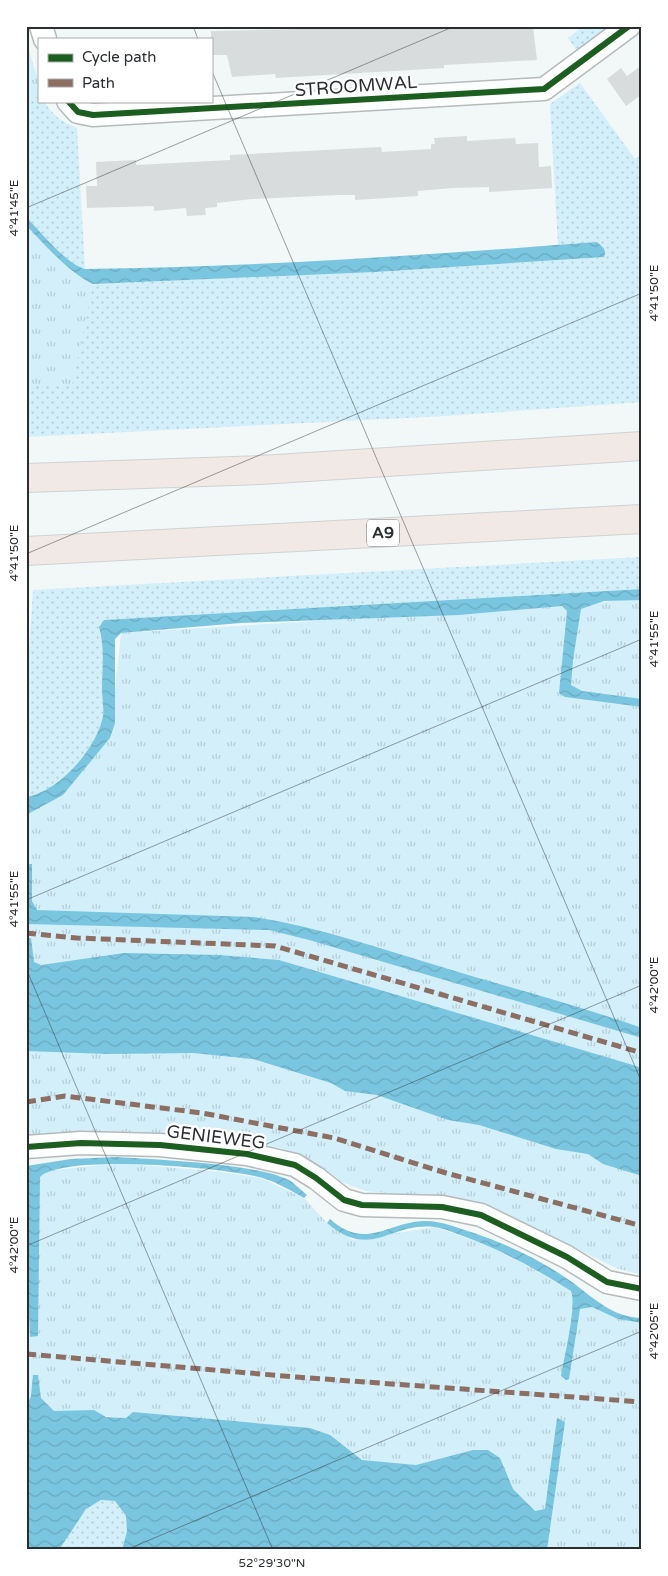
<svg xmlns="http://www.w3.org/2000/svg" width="668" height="1576" font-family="'Varela Round',sans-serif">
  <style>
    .grass { fill: url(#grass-dots) }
    .park { fill: url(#park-tufts) }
    .water { fill: url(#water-waves) }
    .building { fill: #d9dcdd }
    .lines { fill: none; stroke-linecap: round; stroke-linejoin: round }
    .minor-casing { stroke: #b6babb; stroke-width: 25 }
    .motorway-casing { stroke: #d0d2d3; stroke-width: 30 }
    .minor { stroke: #fdfefe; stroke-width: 22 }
    .motorway { stroke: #f1e9e5; stroke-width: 28 }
    .quiet { stroke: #8d6e63; stroke-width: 5; stroke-dasharray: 10 5; stroke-linecap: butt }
    .cycleway-casing { stroke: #fff; stroke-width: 9 }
    .cycleway { stroke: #1b5e20; stroke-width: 6 }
    .ticks { fill: none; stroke: #2b2e30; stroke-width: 1; stroke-opacity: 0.45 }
    .labels { text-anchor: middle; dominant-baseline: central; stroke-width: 5; stroke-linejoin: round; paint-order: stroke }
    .shield { fill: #fff; stroke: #6b6d6e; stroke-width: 1 }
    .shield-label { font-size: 16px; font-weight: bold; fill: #2b2e30 }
    .street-label { font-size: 18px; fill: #2b2e30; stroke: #fff }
    .neatline { fill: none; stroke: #2b2e30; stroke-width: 2 }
    .ticks-label { font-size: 12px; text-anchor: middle; fill: #2b2e30 }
  </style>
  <defs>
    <pattern id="grass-dots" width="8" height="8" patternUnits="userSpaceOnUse" patternTransform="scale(1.25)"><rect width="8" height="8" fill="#d3effa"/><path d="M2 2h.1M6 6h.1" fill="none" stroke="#b5cdd7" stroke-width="1.8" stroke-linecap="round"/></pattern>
    <pattern id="park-tufts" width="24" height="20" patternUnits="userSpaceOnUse" patternTransform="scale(1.25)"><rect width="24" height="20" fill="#d3effa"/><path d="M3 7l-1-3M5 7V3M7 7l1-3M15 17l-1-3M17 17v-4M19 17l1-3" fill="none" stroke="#b5cdd7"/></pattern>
    <pattern id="water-waves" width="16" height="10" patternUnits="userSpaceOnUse" patternTransform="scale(1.25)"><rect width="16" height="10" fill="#7ac6e0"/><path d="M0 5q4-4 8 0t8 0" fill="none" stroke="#6aaac0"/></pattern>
  </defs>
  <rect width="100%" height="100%" fill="#f2f7f8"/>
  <path class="grass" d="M583 26H610L577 51 568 38Z
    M26 41 39 84V101H44C52 115 62 122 77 128L85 269C65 263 41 232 26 217Z
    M580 83 635 159 642 155V402L446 416 26 437V225L93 284 376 272 604 257 597 242 558 245 550 104Z
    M642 557V589L104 620 99 627C105 648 102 668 102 689 102 697 104 708 103 716 97 748 59 792 26 797V696L33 590Z
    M101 1500 115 1501 126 1516 127 1531 122 1550H59L86 1509Z"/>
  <path class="park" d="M26 41 39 84V91L26 106Z
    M26 225 83 280 93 284 72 386H26Z
    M642 598V1275L616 1268 502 1212 471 1202 366 1191 344 1183 308 1160 280 1148 166 1133H91L26 1137V805L63 795 110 738 121 633 562 606Z
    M121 1163 221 1172 261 1178 304 1198 327 1223 353 1240 435 1227 499 1249 571 1291 621 1315 642 1318V1550H480L127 1418 54 1411 26 1415V1173Z"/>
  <path class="water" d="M26 217C41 232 65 263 85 269 256 267 427 255 597 242 603 247 607 250 604 257L376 272 93 284C69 273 44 244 26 225Z
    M642 589V600L604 601 581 609 573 660 571 685 582 691 642 699V707L565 697 559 693 567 611 562 606 459 615 241 623 121 633 115 639V723L110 738 63 795 26 815V797C59 792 97 748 103 716 104 708 102 697 102 689 102 668 105 648 99 627L104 620Z
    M26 864H32V901L37 910 254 917C319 927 382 949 445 968 511 988 577 1005 642 1028V1038L309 940 269 930 26 924Z
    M26 938H31L34 962 41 965 124 953 219 955 279 960 633 1065 642 1068V1176L603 1164 588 1154 556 1149 479 1125 448 1120 377 1095 345 1091 331 1083 253 1059 193 1053 108 1054 26 1051Z
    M117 1157C156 1160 262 1163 292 1182 297 1186 302 1191 307 1195L304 1198C290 1190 278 1183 263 1178 227 1168 65 1153 40 1177L38 1336 30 1337 26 1236 29 1189 26 1166 71 1159Z
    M330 1219C365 1250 385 1224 422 1221 440 1220 458 1228 474 1233 506 1244 541 1260 569 1280 592 1296 612 1318 642 1318V1323L618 1319 592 1307 580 1309 569 1379 566 1380 561 1376C564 1357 577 1306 571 1291 534 1268 504 1251 463 1236 454 1233 444 1228 434 1227 389 1222 372 1261 327 1223Z
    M33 1375H38L41 1398 54 1411 94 1410 106 1417 126 1418 133 1412 310 1428 330 1435 362 1460 416 1465 473 1450H488L500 1458 513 1489 535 1511 545 1509 557 1418 565 1422 547 1550H122L127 1531 126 1516 115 1501 101 1500 86 1509 59 1550H26V1408L31 1396Z"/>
  <path class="building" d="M299 26H533L537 60 444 65V68L276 78 275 74 232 77 227 55H211V31L299 29Z
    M642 65V94L626 106 607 79 621 68 627 76Z
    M467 136V141L515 138 516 144 538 143 539 167 551 166 552 188 489 192V187L453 188 418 191V196L355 200V195H338L252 199 217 203V207L205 208 206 215 187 216 186 208 154 211V206L87 208 86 186H97L96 162 136 160V165L230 160V155L287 152 381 147 382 152 431 149V144H435L434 138Z"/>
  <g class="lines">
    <g class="minor-casing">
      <path id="minor" d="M41 26 45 39
        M68 101 78 112 93 115 544 89 629 26
        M26 1147 81 1143 160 1145 247 1154 295 1165 316 1178 344 1200 362 1205 442 1207 481 1215 567 1257 607 1282 642 1289"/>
    </g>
    <g class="motorway-casing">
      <path id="motorway" d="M26 478 260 470 642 446
        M26 551 642 519"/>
    </g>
    <use href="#minor" class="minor"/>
    <use href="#motorway" class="motorway"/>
    <path class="quiet" d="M26 933 77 938 275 946 642 1053
      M26 1102 65 1096 202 1113 334 1138 446 1173 642 1226
      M26 1354 296 1377 642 1402"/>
    <g class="cycleway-casing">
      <path id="cycleway" d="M68 101 78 112 93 115 544 89 629 26
        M26 1147 81 1143 160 1145 247 1154 295 1165 316 1178 344 1200 362 1205 442 1207 481 1215 567 1257 607 1282 642 1289"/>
    </g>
    <use href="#cycleway" class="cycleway"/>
  </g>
  <path class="ticks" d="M193 26 198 39M211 69 642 1083M26 208 455 26M26 554 642 293M26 900 642 639M26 968 273 1550M26 1246 642 985M126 1550 642 1331"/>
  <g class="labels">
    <rect class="shield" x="367" y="519.5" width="32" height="27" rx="4"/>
    <g class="shield-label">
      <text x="383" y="533">A9</text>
    </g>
    <g class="street-label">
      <text transform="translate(356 86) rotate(-4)">STROOMWAL</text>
      <text transform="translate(216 1137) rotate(7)">GENIEWEG</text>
    </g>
  </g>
  <rect width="668" height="1576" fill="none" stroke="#ffffff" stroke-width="55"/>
  <rect x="38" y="38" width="175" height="65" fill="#ffffff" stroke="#aaabac"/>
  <rect x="48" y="54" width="25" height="8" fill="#1b5e20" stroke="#aaabac"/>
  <text x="82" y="62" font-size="15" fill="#2b2e30">Cycle path</text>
  <rect x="48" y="79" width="25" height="8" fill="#8d6e63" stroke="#aaabac"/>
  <text x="82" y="88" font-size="15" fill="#2b2e30">Path</text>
  <rect x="28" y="28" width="612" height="1520" class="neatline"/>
  <g class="ticks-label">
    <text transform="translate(14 208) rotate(-90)" y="4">4°41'45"E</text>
    <text transform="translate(654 293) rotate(-90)" y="4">4°41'50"E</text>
    <text transform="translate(14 553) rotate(-90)" y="4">4°41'50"E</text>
    <text transform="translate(654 639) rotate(-90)" y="4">4°41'55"E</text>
    <text transform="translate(14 899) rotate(-90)" y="4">4°41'55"E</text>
    <text transform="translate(654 985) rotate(-90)" y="4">4°42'00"E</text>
    <text transform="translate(14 1245) rotate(-90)" y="4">4°42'00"E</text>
    <text transform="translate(654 1331) rotate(-90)" y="4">4°42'05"E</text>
    <text x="272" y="1567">52°29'30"N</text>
  </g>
</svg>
